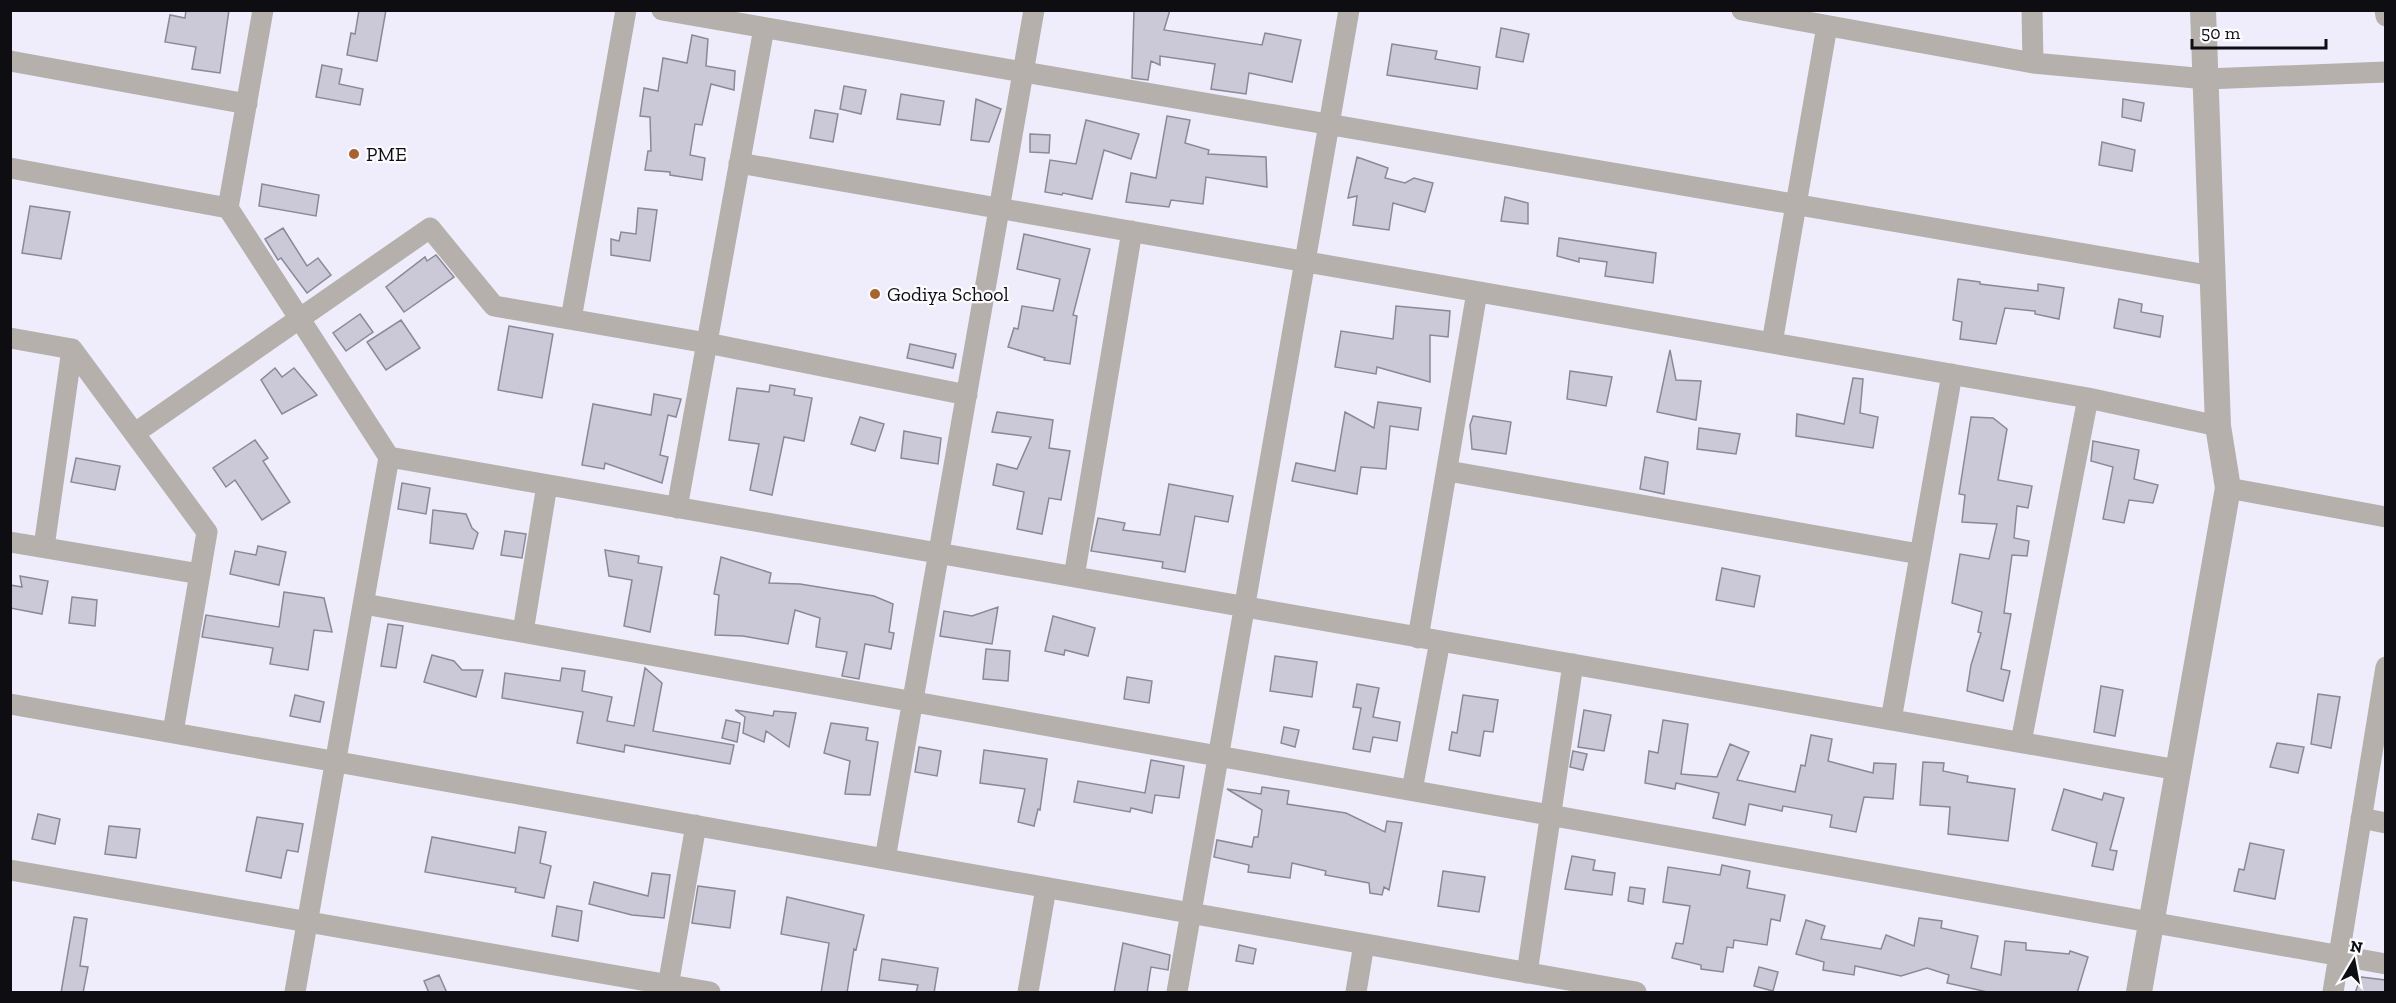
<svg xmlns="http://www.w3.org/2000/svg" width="2396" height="1003" font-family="'Zilla Slab',serif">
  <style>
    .building { fill: #cbc9d7; stroke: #8a8996; stroke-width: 1.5 }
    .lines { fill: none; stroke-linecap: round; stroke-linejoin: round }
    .minor { stroke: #b5b0ac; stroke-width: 21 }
    .tertiary { stroke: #b5b0ac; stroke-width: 26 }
    .poi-dot { fill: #a66530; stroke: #fcfcff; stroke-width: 2 }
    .labels { text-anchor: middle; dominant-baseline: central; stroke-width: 4.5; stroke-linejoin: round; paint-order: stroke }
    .poi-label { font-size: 20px; fill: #0e0d12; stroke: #fcfcff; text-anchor: start }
  </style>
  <rect width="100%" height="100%" fill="#efedfc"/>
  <path class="building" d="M186 10H229L220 73 192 69 196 47 165 42 170 15 185 18Z
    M359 10H386L377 61 347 55 351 33 355 34Z
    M1134 10H1170L1164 30 1262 45 1265 33 1301 40 1292 82 1249 73 1246 94 1211 89 1215 64 1160 56V65L1151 61 1148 80 1132 78Z
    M1501 28 1529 34 1523 62 1496 57Z
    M692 35 708 39 706 66 735 71 734 90 711 84 702 125 695 124 690 155 705 158 702 180 670 175V172L645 170 648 151H651L650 117 640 116 644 88 658 91 663 58 687 63Z
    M1392 44 1437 51 1435 59 1480 67 1477 89 1387 75Z
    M322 65 342 69 339 84 363 89 360 105 316 97Z
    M844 86 866 90 861 114 840 109Z
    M901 94 944 101 940 125 897 119Z
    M976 99 1001 109 989 142 971 140Z
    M2123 99 2144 103 2141 121 2122 117Z
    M815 110 838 114 833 142 810 138Z
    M1167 116 1190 120 1185 143 1209 150 1208 154 1266 157 1267 187 1206 177 1203 204 1171 200 1169 207 1126 202 1131 173 1156 178Z
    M1086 120 1139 134 1131 159 1104 150 1092 199 1063 193 1062 195 1045 192 1050 160 1076 164Z
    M1030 134 1050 135 1049 153 1030 152Z
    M2102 142 2135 150 2132 171 2099 165Z
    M1357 157 1388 168 1385 178 1405 183 1414 178 1433 183 1425 212 1393 203 1389 230 1353 225 1357 196 1348 198Z
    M262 184 319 195 316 216 259 206Z
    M1505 197 1528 203V224L1501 221Z
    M30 206 70 212 61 259 22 253Z
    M638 208 657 210 650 261 611 255V239L619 241 621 232 636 234Z
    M283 228 307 266 318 258 331 275 307 293 281 258 278 260 265 239Z
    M1024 234 1090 249 1073 315 1077 316 1070 364 1044 360 1045 358 1008 347 1014 328 1018 329 1022 306 1053 311 1060 279 1017 269Z
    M1559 238 1656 253 1653 283 1605 276 1607 262 1579 258V262L1557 256Z
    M436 255 454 277 404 312 386 287 425 257 427 261Z
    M1958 279 1980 282V284L2038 291V284L2064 288 2059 319 2035 314V311L2005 308 1996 344 1960 339 1962 322 1953 320Z
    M2119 299 2142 304 2141 312 2163 316 2160 337 2114 328Z
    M1396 306 1450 311 1448 337 1430 335V382L1377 367 1376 374 1335 367 1341 331 1393 339Z
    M360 314 373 332 346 351 333 333Z
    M401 320 420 348 386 370 367 342Z
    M509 326 553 334 542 398 498 390Z
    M910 344 956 354 953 368 907 358Z
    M1670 350 1676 380 1701 381 1696 420 1657 412Z
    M275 368 282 377 294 368 317 395 282 414 261 380Z
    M1570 371 1612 377 1606 406 1567 399Z
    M1853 378 1863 379 1860 413 1878 417 1873 448 1796 436 1797 414 1844 424Z
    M770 385 795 389 794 395 812 398 804 441 784 437 772 495 750 490 759 444 729 440 737 388 769 392Z
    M654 394 681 399 676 417 668 415 660 455 668 457 662 483 605 463 604 469 582 465 593 404 651 415Z
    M1378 402 1421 408 1418 430 1390 426 1386 469 1361 467 1357 494 1292 481 1296 463 1335 471 1345 412 1374 428Z
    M997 412 1053 420 1049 448 1070 451 1061 500 1049 498 1042 534 1017 529 1024 492 993 485 997 464 1017 469 1031 437 992 432Z
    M1473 416 1511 422 1506 454 1472 449 1470 425Z
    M860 417 884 424 875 451 851 444Z
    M1971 417 1993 418 2007 429 1998 480 2032 486 2028 508 2017 506 2014 538 2029 541 2027 556 2012 555 2004 613 2011 614 2001 669 2010 671 2003 701 1967 691 1971 665 1981 633 1978 632 1982 612 1952 603 1960 554 1989 559 1997 524 1962 522 1965 495 1959 494Z
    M1699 428 1740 434 1736 454 1697 449Z
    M904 431 941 438 938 464 901 458Z
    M255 440 268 458 263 461 290 502 262 520 235 480 226 487 213 468Z
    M2093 441 2139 450 2134 479 2158 485 2153 503 2129 500 2124 523 2103 519 2113 467 2091 461Z
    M1645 457 1668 462 1664 494 1640 489Z
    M76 458 120 466 115 490 71 482Z
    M402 483 430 488 426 514 398 509Z
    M1169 484 1233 496 1228 522 1195 516 1185 572 1162 568 1163 562 1091 551 1098 518 1125 523 1123 530 1160 535Z
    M433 510 466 514 472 528 478 533 473 549 430 543Z
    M505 531 526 534 522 558 501 555Z
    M258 546 286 552 279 585 230 574 235 551 256 555Z
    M605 550 639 556 638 563 662 567 650 632 624 626 632 580 609 576Z
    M721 557 771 573 769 583 800 584 874 596 893 604 889 632 894 633 891 649 865 644 859 679 842 676 847 652 816 647 820 618 795 610 788 644 743 636 715 635 719 595 714 594Z
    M1722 568 1760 576 1754 607 1716 600Z
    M20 576 48 581 42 614 10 608V585L22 587Z
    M284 592 324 598 332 632 314 630 308 670 270 664 273 648 202 637 206 615 279 627Z
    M72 597 97 600 95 626 69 623Z
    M998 607 992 644 940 636 944 611 972 616Z
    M1053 616 1095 628 1088 656 1065 650 1064 655 1045 651Z
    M388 624 403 626 396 668 381 666Z
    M986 649 1010 651 1008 681 983 679Z
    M432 655 454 661 462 670H483L476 697 424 682Z
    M1275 656 1317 662 1312 697 1270 691Z
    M562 668 585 671 582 691 612 697 607 721 634 726 645 668 662 683 653 731 734 745 730 764 625 745 624 752 577 743 583 712 502 698 505 673 560 681Z
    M1127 677 1152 681 1149 703 1124 699Z
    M1357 684 1379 688 1373 717 1400 722 1397 741 1373 737 1370 752 1353 749 1361 708 1353 707Z
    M2101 686 2123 690 2115 736 2094 732Z
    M2318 694 2340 697 2331 748 2311 744Z
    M295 695 324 702 320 722 290 716Z
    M1463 695 1498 700 1493 732 1484 731 1480 756 1449 750 1452 732 1457 733Z
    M735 710 773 716 774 711 796 713 789 747 766 731 764 742 743 733 745 717Z
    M1584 710 1611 715 1604 751 1578 747Z
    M726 720 740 723 737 742 722 738Z
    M1663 720 1688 724 1681 774 1717 777 1730 744 1749 752 1737 780 1795 792 1801 765 1805 766 1811 735 1832 739 1828 761 1873 773 1874 763 1896 764 1893 799 1864 797 1856 832 1830 827 1832 815 1783 806 1782 811 1749 804 1745 825 1713 818 1719 793 1676 783 1675 789 1645 783 1649 751 1658 753Z
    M831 723 868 728 866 740 878 742 870 795 845 794 850 761 824 753Z
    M1284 727 1299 730 1295 747 1281 743Z
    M2277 743 2304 747 2298 773 2270 767Z
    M919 747 941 751 937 776 915 772Z
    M984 750 1047 759 1040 810 1038 809 1034 826 1018 822 1025 789 980 783Z
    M1573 751 1587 754 1583 770 1570 767Z
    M1151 760 1184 766 1179 798 1155 795 1152 813 1131 808 1130 812 1074 802 1078 781 1145 793Z
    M1923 762 1944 763 1943 771 1968 776 1967 782 2015 789 2008 841 1948 834 1950 807 1920 805Z
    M1262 787 1289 791 1287 804 1346 813 1385 832 1387 821 1402 823 1389 890 1384 887 1382 895 1370 893 1369 883 1325 875 1326 871 1292 863 1290 878 1248 872 1249 865 1214 857 1217 840 1252 847 1254 837H1258L1262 810 1227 789 1261 794Z
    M2064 789 2102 800 2104 793 2124 798 2110 850 2117 851 2113 870 2092 866 2097 843 2052 830Z
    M38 814 60 819 55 844 32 839Z
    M257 817 303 824 298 852 287 850 281 878 246 871Z
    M109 826 140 829 136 858 105 854Z
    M519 827 546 832 540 863 551 866 544 898 515 892 516 888 425 872 432 837 515 853Z
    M2250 843 2284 850 2275 899 2234 891 2239 869 2244 870Z
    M1572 856 1595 860 1593 870 1615 873 1612 895 1565 889Z
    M1722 865 1750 871 1747 888 1785 895 1780 921 1771 919 1767 945 1734 940 1733 948 1727 947 1723 972 1701 969V965L1672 958 1676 943 1683 944 1690 906 1663 902 1668 867 1720 875Z
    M1443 871 1485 877 1479 912 1438 906Z
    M652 873 670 875 664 918 632 915 589 904 594 882 648 896Z
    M698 886 735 891 730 928 692 923Z
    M1630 887 1645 889 1643 904 1628 901Z
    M787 897 864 915 856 950 854 949 847 993H821L829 943 781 934Z
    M557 906 582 911 578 941 552 936Z
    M74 917 87 919 80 966 88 967 83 993H61Z
    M1919 918 1942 921 1941 928 1978 936 1971 968 2001 975 2005 941 2026 943V950L2069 954 2070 951 2088 957 2077 993H1992L1947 983 1949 975 1927 968 1901 976 1855 966 1854 975 1823 970 1824 962 1796 954 1806 920 1825 926 1821 939 1881 949 1886 935 1914 946Z
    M1123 943 1170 955 1168 970 1151 967 1147 993H1114Z
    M1239 945 1256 949 1253 964 1236 961Z
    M882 959 938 968 934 993H916L918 985 879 980Z
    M1759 967 1778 972 1773 991 1754 986Z
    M439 975 447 993H429L424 981Z
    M2361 977 2385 980V993H2355Z"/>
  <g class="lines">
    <path class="minor" d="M263 10 228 208 389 457 295 992
      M662 10 2213 276
      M1742 10 2033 63 2206 79 2386 72
      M2032 10 2033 63
      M2385 10 2386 16
      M10 61 247 104
      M739 163 2088 398 2218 426
      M10 168 228 208
      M571 319 626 10
      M10 338 72 349 207 532 173 732
      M1772 343 1827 26
      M135 433 430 228 494 306 707 343 967 395
      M389 457 2178 770
      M1448 471 1919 554
      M2228 488 2386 517
      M677 508 764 28
      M10 542 200 574
      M44 547 72 349
      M1074 577 1132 231
      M364 604 2386 964
      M523 632 547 485
      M1418 638 1477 292
      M10 704 1636 992
      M1891 720 1952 374
      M2021 742 2088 398
      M1412 790 1440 641
      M2361 818 2386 823
      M885 859 1034 10
      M10 870 710 992
      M1527 973 1573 664
      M667 992 696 825
      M1028 992 1046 888
      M1177 992 1349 10
      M1356 992 1364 944
      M2333 992 2386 667"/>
    <path class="tertiary" d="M2139 992 2228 488 2218 426 2203 10"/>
  </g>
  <g class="poi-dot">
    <circle cx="354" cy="154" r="6"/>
    <circle cx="875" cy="294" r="6"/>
  </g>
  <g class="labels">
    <g class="poi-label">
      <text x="366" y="154">PME</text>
      <text x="887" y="294">Godiya School</text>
    </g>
  </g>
  <rect width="2396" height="1003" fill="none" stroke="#0e0d12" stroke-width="24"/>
  <g transform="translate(2354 961) rotate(10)" stroke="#fcfcff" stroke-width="4.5" paint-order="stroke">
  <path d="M0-4.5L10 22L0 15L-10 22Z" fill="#0e0d12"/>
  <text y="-9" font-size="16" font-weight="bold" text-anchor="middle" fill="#0e0d12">N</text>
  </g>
  <path d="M2192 39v9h134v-9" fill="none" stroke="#0e0d12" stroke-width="3"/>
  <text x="2201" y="39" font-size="18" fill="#0e0d12" stroke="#fcfcff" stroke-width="4.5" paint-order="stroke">50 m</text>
</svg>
